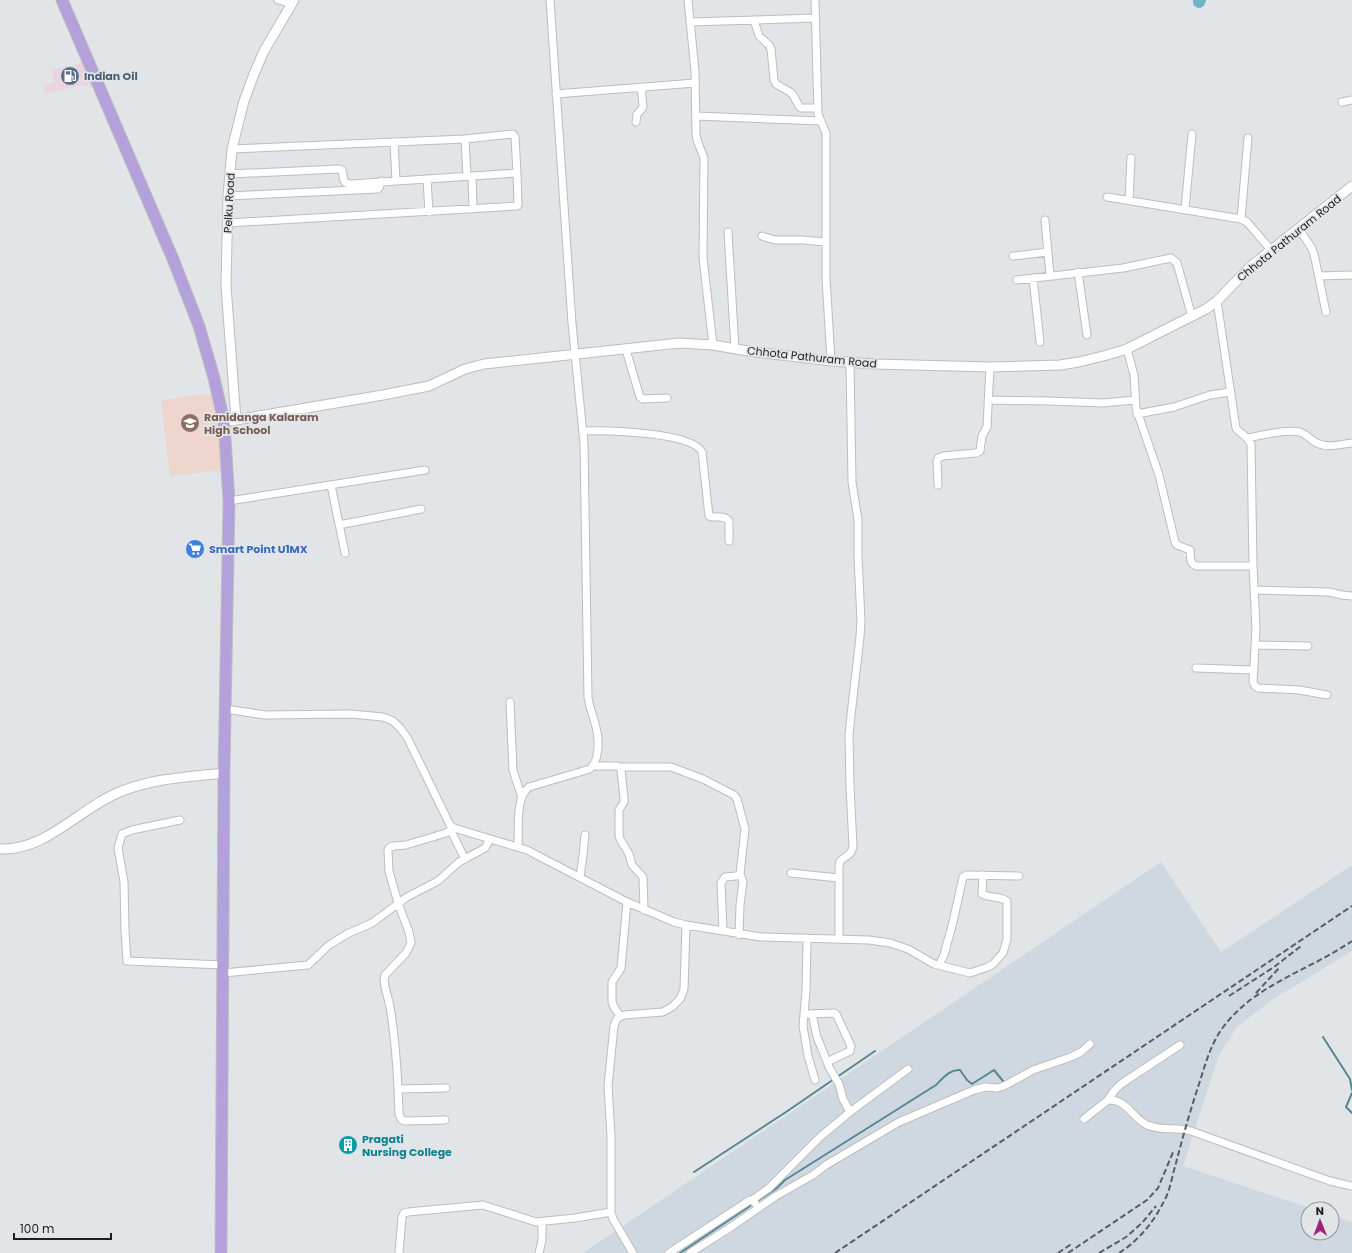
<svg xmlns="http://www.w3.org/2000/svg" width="1352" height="1253" font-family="Poppins,sans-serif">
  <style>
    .commercial { fill: #ebd4df }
    .built { fill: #cfd8e0 }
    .education { fill: #eed5cd }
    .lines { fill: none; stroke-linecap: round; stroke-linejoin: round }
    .stream { stroke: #558792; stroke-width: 2 }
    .river { stroke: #6db4c4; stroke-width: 12 }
    .minor-casing { stroke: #bbbdc0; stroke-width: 9 }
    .tertiary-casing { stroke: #bbbdc0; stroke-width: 11 }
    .trunk-casing { stroke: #c0c0c0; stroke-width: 13 }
    .minor { stroke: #fff; stroke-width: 7 }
    .tertiary { stroke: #fff; stroke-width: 9 }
    .trunk { stroke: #b4a0da; stroke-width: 11 }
    .rail { stroke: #5a5c5d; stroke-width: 2; stroke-dasharray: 6 3; stroke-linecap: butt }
    .labels { text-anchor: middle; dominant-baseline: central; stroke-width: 3.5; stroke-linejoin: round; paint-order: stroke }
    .service-label { font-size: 11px; font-weight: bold; fill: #4e5e75; stroke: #e2e5e8; text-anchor: start }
    .street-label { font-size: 11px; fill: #1e1f1f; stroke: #e2e5e8 }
    .education-label { font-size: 11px; font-weight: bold; fill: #785e54; stroke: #e2e5e8; text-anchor: start }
    .shop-label { font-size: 11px; font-weight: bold; fill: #366cbe; stroke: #e2e5e8; text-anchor: start }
    .culture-label { font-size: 11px; font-weight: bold; fill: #0d838f; stroke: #e2e5e8; text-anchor: start }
  </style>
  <rect width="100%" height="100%" fill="#e2e5e8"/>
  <path class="commercial" d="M82 60 92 88 84 85 45 94 43 85 54 82 51 70 79 64Z"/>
  <path class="built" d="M1161 862 1221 952 1352 865V951L1272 1000 1237 1027 1219 1055 1183 1166 1313 1209H1308V1233H1332V1215L1352 1222V1253H583Z"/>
  <path class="education" d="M213 394 222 470 170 476 161 400 197 395Z"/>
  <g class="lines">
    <path class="stream" d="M1323 1037 1350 1079 1352 1090
      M1352 1093 1346 1107 1352 1113
      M694 1172 786 1112 875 1051
      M756 1202 777 1188 785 1180 936 1085C943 1078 950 1069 960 1070L967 1080 972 1084 994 1070 1003 1081
      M680 1253 753 1204"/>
    <path class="river" d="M1199 2 1200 0"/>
    <g class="minor-casing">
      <path id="minor" d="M278 0 292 4
        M688 0 695 71 696 134 697 140 704 158 703 258 713 345
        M815 0 818 114 826 133V278L831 361
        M754 20 759 36 769 45 771 49 774 80 776 84 790 92 793 95 799 106 801 108H818
        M690 22 816 18
        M556 94 695 83
        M1342 102 1352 100
        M696 116 821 121
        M636 122 637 114 642 109 643 106 641 87
        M465 139 467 176
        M394 142 396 181
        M232 149 465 139 513 134 515 137 517 173
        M472 176 473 209
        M427 179 429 212
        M228 196 377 189 379 188 381 181
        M1107 197 1241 219 1247 222 1271 250
        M1129 200 1131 158
        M1185 209 1192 134
        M1241 219 1248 138
        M1045 220 1050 275
        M228 223 517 206 518 205 517 173 351 184 346 183 344 181 342 170 338 169 230 174
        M1299 229 1311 247 1314 254 1326 312
        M728 232 735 349
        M762 236 775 240H802L826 242
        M1013 256 1048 252
        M1078 272 1087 335
        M1319 276 1352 275
        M1033 278 1040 342
        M1017 280 1123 268 1171 258 1177 263 1192 317
        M1217 301 1236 428C1241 435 1247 435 1251 444L1253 566 1256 629 1253 682 1255 686 1258 688 1299 690 1327 695
        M1127 349 1134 375 1136 408 1159 475 1175 542 1177 545 1190 550C1191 557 1189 563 1196 566H1253
        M626 350 640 397 643 399 667 398
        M988 400 1049 401 1103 403 1135 400
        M1137 414 1174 407 1210 395 1230 392
        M583 431C605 430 692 432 702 452L709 516C715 519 724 514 729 521V541
        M1248 438C1261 435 1288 429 1300 432 1306 434 1310 439 1315 442 1326 449 1341 444 1352 443
        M331 485 345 553
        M938 485 937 462 938 458 943 456 976 453 980 451 982 436 987 427 990 367
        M229 501 425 470
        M339 525 421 509
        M1254 590 1329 592 1342 595 1352 596
        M1256 645 1308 646
        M1196 668 1253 670
        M510 702 513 770 521 795
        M225 709 265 715 351 714 383 717 393 721 401 729 408 739 450 825 454 828 527 850 627 902 674 922 686 925
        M593 766H617L620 767 621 770 624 798V802L619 810V834L620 839 629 854 632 865 643 877 644 910
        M620 767H671L703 779 734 795 737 799 745 829 740 874 736 876 725 877 721 883 723 931
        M180 820 132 830 122 834 118 848 124 882 125 931 127 961 223 965
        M451 831 465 859
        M518 846C519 830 515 797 529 787L590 769C599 761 599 742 597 732 595 720 590 710 588 698L584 444 572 323 550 0
        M791 873 838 878
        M580 877 583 855 585 835
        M739 935 740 905 743 882 740 874
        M807 938 806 991 803 1026 808 1056 815 1080
        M839 938V866L840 861C846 856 852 855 853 846L850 786 849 735 851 715 860 637 861 621 858 556V520L852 482 850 362
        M939 965 944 955 953 922 963 877 967 875 1019 876
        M223 973 308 965 329 945 347 934 372 923 407 897 438 881 459 862 485 848 490 839
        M809 1014 834 1013 836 1014 851 1046 850 1051 827 1062
        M812 1014 817 1037 830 1069 839 1084 843 1099 850 1112
        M620 1016 614 1007 612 1002V982L621 968 627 902
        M398 1089 446 1088
        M1108 1100C1127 1099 1132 1118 1147 1125 1161 1131 1177 1127 1191 1131L1330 1181 1352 1186
        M1084 1119 1108 1100 1114 1091 1121 1084 1180 1045
        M445 1120 404 1121 401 1119 399 1114C398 1080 396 1046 391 1013 390 1002 385 991 384 980L385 975 406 953 411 943 409 932 398 903 389 871 388 850 390 847 394 846 406 845 446 833 454 828
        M752 1200 769 1188 820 1137 850 1112 908 1069
        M399 1253 402 1217 404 1213 408 1212 483 1205 536 1222 575 1218 611 1212
        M539 1253 542 1240V1222
        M633 1253 613 1219 611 1212V1136L608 1086 614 1026C616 1019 618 1017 624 1015L663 1012 672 1007 680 999 684 989 686 925 761 937 869 940 890 943 908 949 934 964 970 973 988 967 993 964 1003 953 1007 939V901C999 896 989 898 982 894L983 875
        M669 1253 750 1200 753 1201 755 1203
        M690 1253 728 1229 776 1196 813 1175 826 1165 899 1122 974 1090 985 1087 997 1088 1004 1086 1033 1070 1071 1057 1081 1052 1090 1044"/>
    </g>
    <g class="tertiary-casing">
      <path id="tertiary" d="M236 420 226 286 228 196 232 149 244 101 254 74 264 51 294 0
        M224 422 383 395 429 386 465 369 484 364 679 343 713 345 748 351 831 361 875 364 990 367 1060 365 1079 362 1107 355 1127 349 1206 309 1217 301 1251 266 1352 186
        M0 849C47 851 80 807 122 791 154 778 190 777 224 773"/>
    </g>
    <g class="trunk-casing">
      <path id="trunk" d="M62 0 173 259 199 326 214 378 224 422 229 501 224 773 221 1253"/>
    </g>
    <use href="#minor" class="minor"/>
    <use href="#tertiary" class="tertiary"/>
    <use href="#trunk" class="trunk"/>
    <path class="rail" d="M1256 993 1279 968
      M1229 996 1274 967 1301 946
      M835 1253 1352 906
      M1058 1253 1073 1243
      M1068 1253 1147 1200 1158 1188 1174 1150
      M1099 1253 1126 1237 1142 1223 1156 1206
      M1119 1253C1138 1241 1153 1223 1163 1203 1170 1192 1172 1176 1176 1163 1183 1136 1191 1108 1200 1081 1206 1062 1211 1043 1224 1026 1256 984 1310 970 1352 941"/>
  </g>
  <defs>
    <g id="fuel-disc" transform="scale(1)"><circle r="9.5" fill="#5c6f8a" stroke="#e2e5e8"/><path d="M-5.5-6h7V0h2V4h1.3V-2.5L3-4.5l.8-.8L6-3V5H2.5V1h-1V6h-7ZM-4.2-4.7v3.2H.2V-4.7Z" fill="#fff"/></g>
    <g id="school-disc" transform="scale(1)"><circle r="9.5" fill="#8d6e63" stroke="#e2e5e8"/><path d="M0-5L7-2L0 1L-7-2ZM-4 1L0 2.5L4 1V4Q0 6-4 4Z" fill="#fff"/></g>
    <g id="supermarket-disc" transform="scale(1)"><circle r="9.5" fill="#3f7fe0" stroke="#e2e5e8"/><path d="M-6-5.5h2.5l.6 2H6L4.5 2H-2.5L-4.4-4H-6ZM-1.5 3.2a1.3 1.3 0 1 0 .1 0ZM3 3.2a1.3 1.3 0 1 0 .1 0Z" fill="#fff"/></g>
    <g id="building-disc" transform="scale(1)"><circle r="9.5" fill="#0f9aa8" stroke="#e2e5e8"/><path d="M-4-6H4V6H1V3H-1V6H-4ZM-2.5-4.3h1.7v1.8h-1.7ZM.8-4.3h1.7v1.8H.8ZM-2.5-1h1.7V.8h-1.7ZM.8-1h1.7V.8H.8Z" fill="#fff"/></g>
  </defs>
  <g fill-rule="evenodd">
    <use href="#fuel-disc" x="70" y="76"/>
    <use href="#school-disc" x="190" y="423"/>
    <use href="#supermarket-disc" x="195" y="549"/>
    <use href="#building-disc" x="348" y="1145"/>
  </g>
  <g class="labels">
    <g class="service-label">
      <text x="84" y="76">Indian Oil</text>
    </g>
    <g class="street-label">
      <text transform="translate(229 203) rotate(-87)">Pelku Road</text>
      <text transform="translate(1289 238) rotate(-39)">Chhota Pathuram Road</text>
      <text transform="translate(812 357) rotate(6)">Chhota Pathuram Road</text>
    </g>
    <g class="education-label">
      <text x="204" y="417">Ranidanga Kalaram<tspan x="204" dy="13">High School</tspan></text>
    </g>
    <g class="shop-label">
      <text x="209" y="549">Smart Point U1MX</text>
    </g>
    <g class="culture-label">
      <text x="362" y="1139">Pragati<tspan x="362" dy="13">Nursing College</tspan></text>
    </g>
  </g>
  <g transform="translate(1320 1221) rotate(359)"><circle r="19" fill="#e2e5e8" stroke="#949698"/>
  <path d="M0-3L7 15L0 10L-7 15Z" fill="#9e247b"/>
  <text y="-6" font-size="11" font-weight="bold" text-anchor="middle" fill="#1e1f1f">N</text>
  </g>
  <path d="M14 1233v6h97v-6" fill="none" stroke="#1e1f1f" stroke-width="2"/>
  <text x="20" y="1233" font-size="12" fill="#1e1f1f" stroke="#e2e5e8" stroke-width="3" paint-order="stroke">100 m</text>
</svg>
